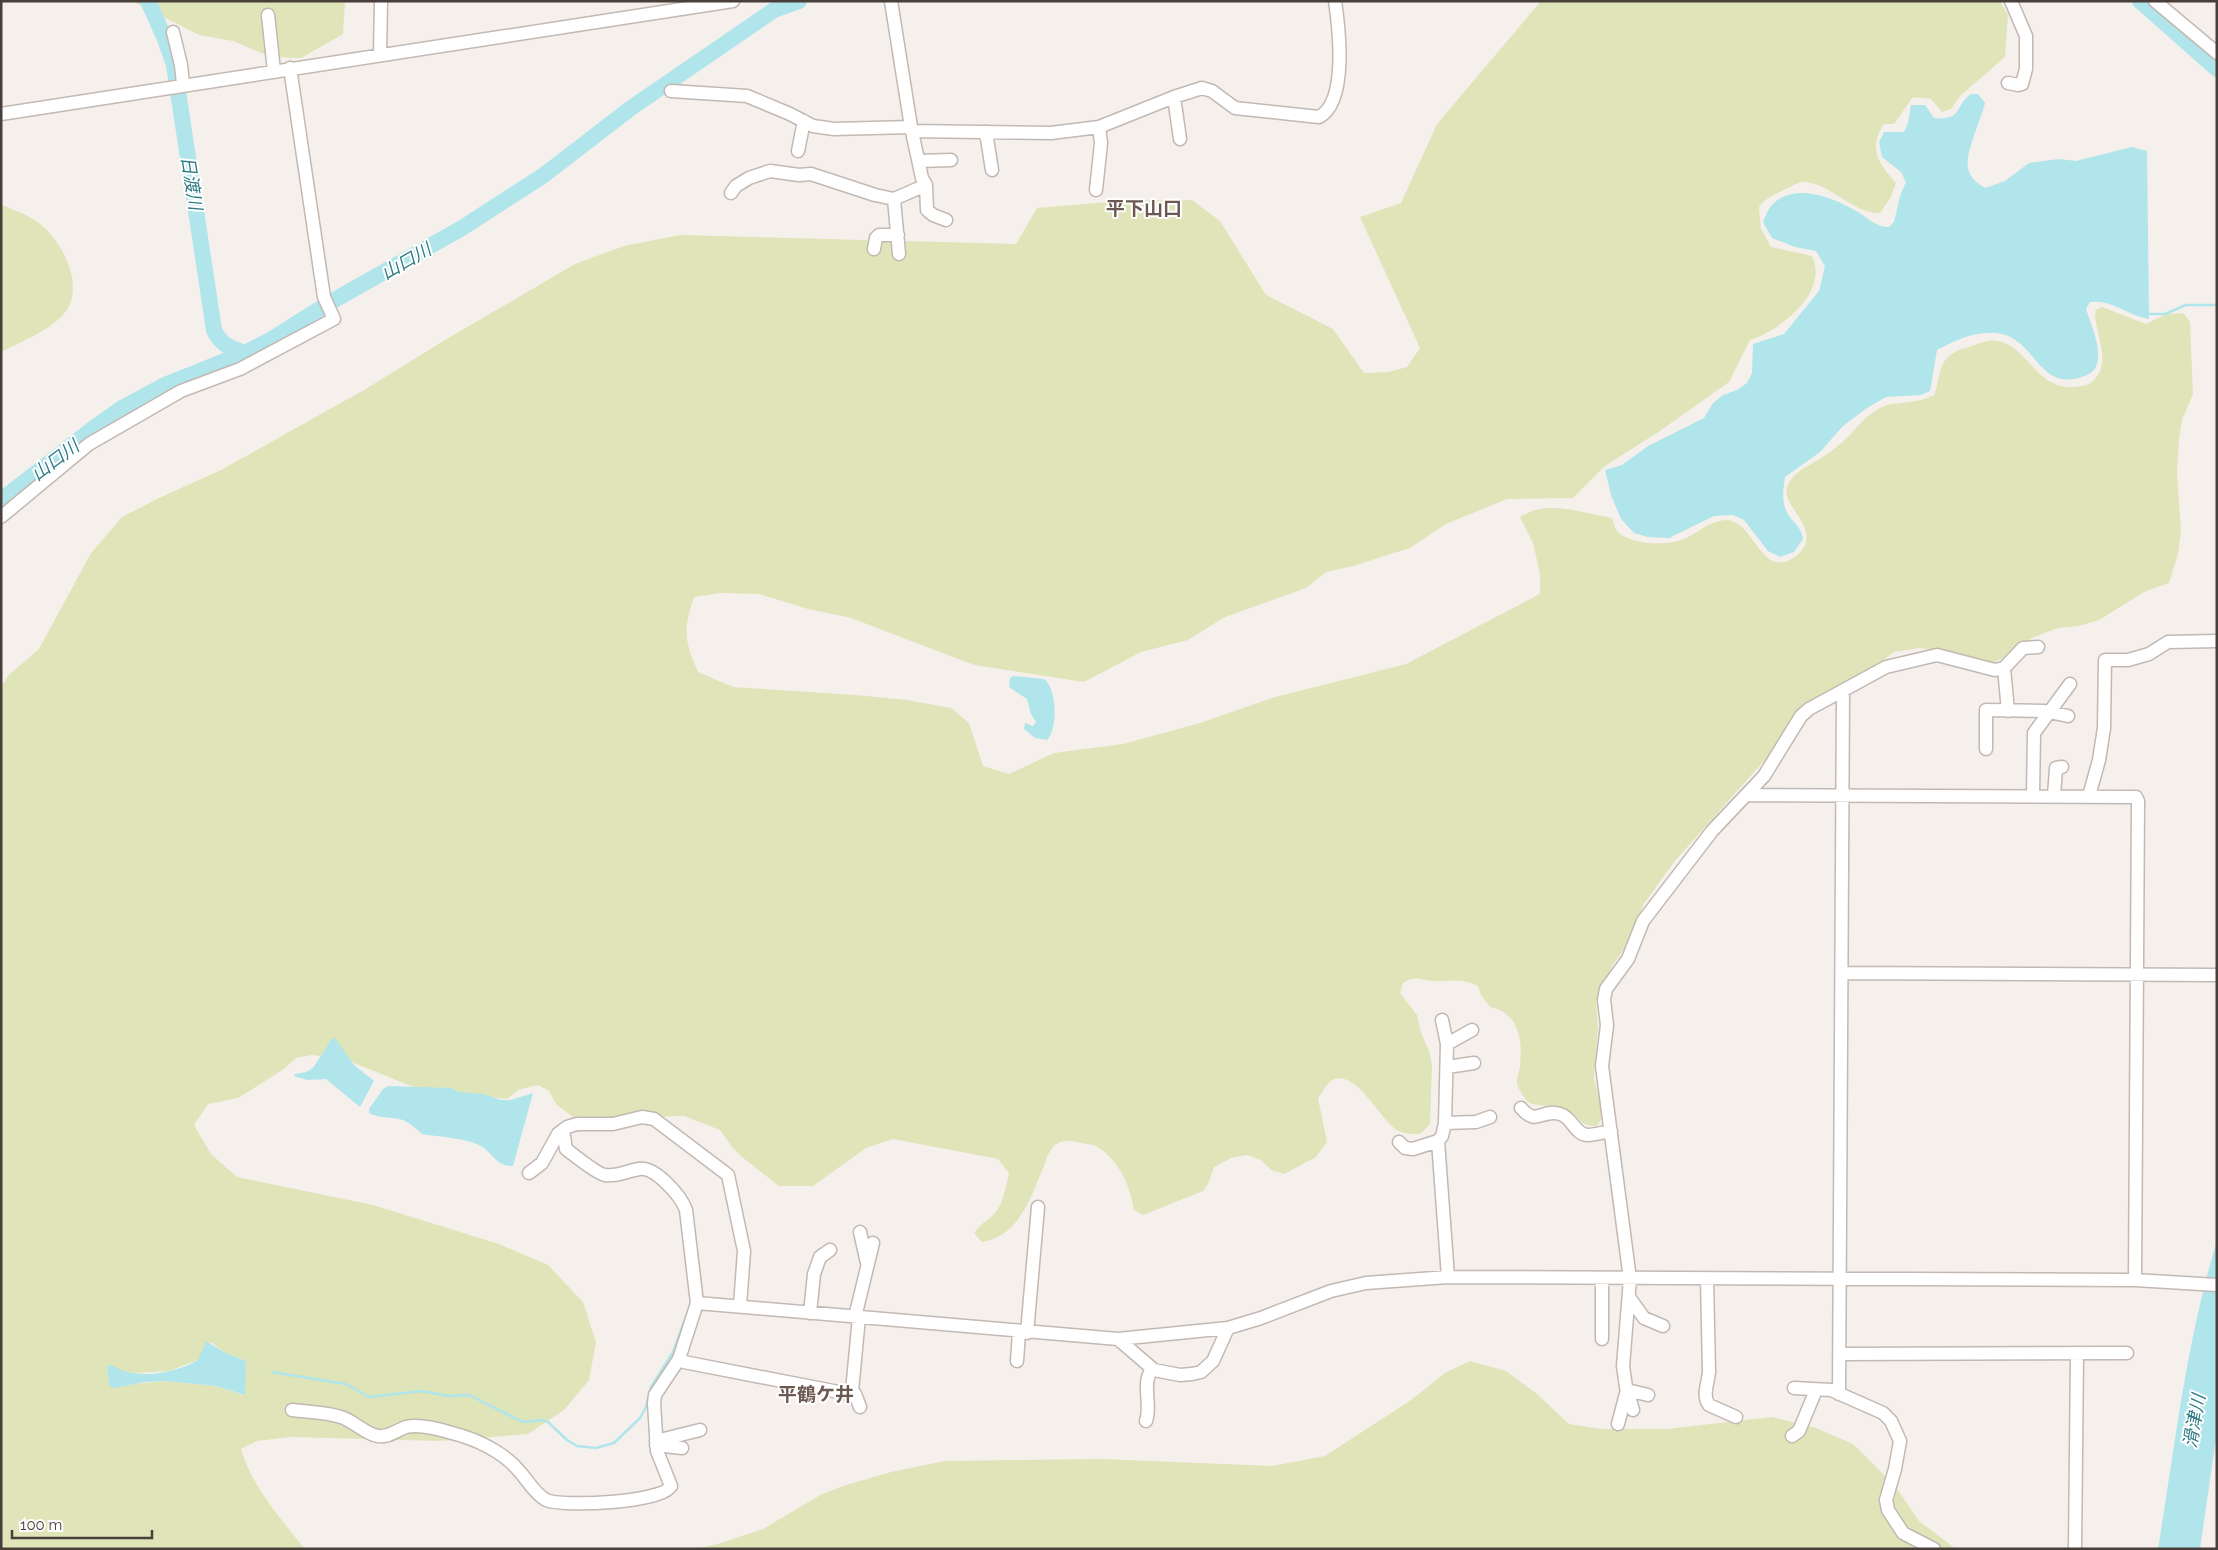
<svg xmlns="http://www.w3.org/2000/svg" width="2218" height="1550" font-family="Raleway,'Noto Sans JP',sans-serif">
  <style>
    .green { fill: #dfe5b9; fill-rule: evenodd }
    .water { fill: #afe5eb }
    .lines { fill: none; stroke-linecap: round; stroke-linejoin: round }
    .stream { stroke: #afe5eb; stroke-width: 2.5 }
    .river { stroke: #afe5eb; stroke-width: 16 }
    .minor-casing { stroke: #c3b8b2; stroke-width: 15 }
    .minor { stroke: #fff; stroke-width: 12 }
    .labels { text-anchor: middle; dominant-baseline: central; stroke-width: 4; stroke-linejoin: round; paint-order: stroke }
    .water-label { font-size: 18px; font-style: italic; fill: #307c86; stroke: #fff }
    .quarter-label { font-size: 19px; font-weight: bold; fill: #6b5952; stroke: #fff }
  </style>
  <rect width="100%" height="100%" fill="#f5f0ec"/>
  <path class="green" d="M132 1H345L343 34 301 58 271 57 233 41 199 35Z
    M1541 1H2000L2008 15 2005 57 1961 95 1951 109 1942 112 1931 99 1913 97 1894 124H1884C1868 150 1878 162 1896 183L1891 197 1880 213C1854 214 1831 184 1805 182 1800 181 1793 186 1788 188 1776 194 1767 197 1759 207L1761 229 1771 247 1812 256C1830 292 1779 331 1750 340L1729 382 1660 431 1605 466 1573 498 1507 499 1446 524 1410 548 1353 566 1326 572 1306 588 1225 617 1188 640 1141 652 1084 682 974 665 851 618 808 609 759 594 721 593 694 597C683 630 684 640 698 672L733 687 856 695 907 700 951 708 969 723 983 766 1009 774 1054 753 1123 744 1200 723 1275 697 1406 664 1540 594V574L1533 543 1520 517C1548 499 1581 513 1612 518 1614 522 1615 529 1618 532 1631 545 1668 546 1684 539 1698 533 1708 522 1724 520 1754 517 1761 583 1796 556 1828 531 1777 505 1788 485 1794 472 1805 468 1816 461 1828 454 1840 445 1849 436 1861 423 1870 411 1887 405 1891 403 1896 404 1902 403 1913 402 1924 400 1934 395 1938 386 1938 375 1942 366 1947 354 1957 350 1969 347 1978 344 1988 339 1998 341 2031 347 2037 398 2086 385 2094 383 2101 372 2102 364 2104 348 2096 331 2095 315L2096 310 2102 307 2146 324 2166 314 2183 313 2190 322 2193 394 2182 420 2179 439 2177 472 2181 531 2178 554 2169 583 2146 591 2099 620 2079 626 2058 628 2034 637 2014 648 2007 656 1993 663 1961 654 1919 648 1894 652 1873 668 1798 711 1770 754 1674 862 1643 905 1637 924 1626 946 1612 966 1596 1001 1598 1028 1594 1078 1603 1116 1597 1126C1576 1126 1581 1116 1568 1110 1557 1104 1535 1108 1527 1101 1524 1098 1518 1088 1517 1084 1516 1078 1520 1070 1520 1065 1523 1039 1518 1012 1490 1007L1481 995 1478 986C1458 977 1453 982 1434 981 1419 980 1417 975 1403 983L1400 993 1417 1015 1421 1033 1429 1051 1432 1065 1430 1124 1420 1134C1410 1134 1402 1134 1394 1128 1380 1118 1352 1064 1330 1082 1325 1086 1322 1093 1318 1098L1327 1142 1316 1157 1284 1174 1271 1170 1261 1160 1247 1155 1231 1158 1214 1167 1208 1184 1203 1191 1143 1215 1134 1210C1130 1186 1120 1162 1099 1148 1095 1144 1086 1144 1081 1143 1075 1141 1064 1140 1058 1143 1050 1147 1047 1158 1044 1166 1031 1196 1020 1236 982 1242L974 1233C981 1223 986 1222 994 1214 1003 1205 1006 1186 1009 1173L998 1159 893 1139 866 1148 813 1186H779L742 1157 732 1147 720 1130 684 1116 647 1117 582 1124 556 1104 549 1091 538 1085 518 1090 507 1099 446 1093 411 1086 344 1059 312 1055 296 1058 284 1069 238 1098 208 1104 194 1125 211 1154 237 1177 373 1205 499 1244 548 1265 583 1302 596 1342 589 1380 564 1410 528 1434 439 1441 290 1437 257 1441 241 1449C252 1487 281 1519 305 1549H1V687L9 675 39 649 91 553 122 517 159 498 221 470 364 390 445 340 575 264 624 246 680 235 1016 244 1037 208 1120 201 1192 200 1220 221 1266 295 1333 329 1364 373 1388 372 1407 367 1420 348 1360 217 1401 203 1437 124ZM211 1342 224 1352 246 1361 244 1395 216 1386 165 1381 109 1386 107 1368 110 1364 119 1371 136 1373 169 1371 198 1360Z
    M1 205C12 209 23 213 33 219 59 234 86 283 66 311 55 328 19 343 1 352Z
    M1470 1361 1506 1371 1537 1394 1569 1424 1601 1429H1666L1772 1417 1816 1428 1853 1444 1895 1486 1919 1521 1956 1549H694L718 1544 763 1529 822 1494 846 1485 891 1472 945 1461 1102 1459 1272 1466 1325 1456 1411 1400 1445 1373Z"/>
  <path class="water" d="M1971 94H1978L1985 103C1981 120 1965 152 1968 168 1969 177 1978 184 1985 188L2005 181 2029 163 2059 159 2076 161 2132 147 2147 151 2149 319C2125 315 2115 300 2090 302L2086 309C2091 325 2110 365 2087 375 2040 395 2037 342 2002 334 1980 329 1957 339 1937 350L1930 391 1921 395 1886 397 1867 408 1843 426 1820 452 1785 477C1783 490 1781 504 1789 516 1796 525 1801 528 1803 539L1794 552 1780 557 1768 551 1744 520 1733 515 1714 516 1669 538 1648 537 1634 533 1621 519 1611 495 1605 470 1622 465 1648 446 1704 418 1713 403 1723 395 1737 390 1747 383 1752 373 1753 344 1784 334 1819 291 1825 266 1816 251 1795 247 1772 238 1763 222C1765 217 1768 209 1772 205 1795 181 1834 198 1858 212 1869 219 1876 227 1889 227L1894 222 1900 196 1906 182 1901 172 1882 157 1879 142 1884 132H1904L1908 123 1911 105H1925L1934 118C1963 121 1954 106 1971 94Z
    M1013 676 1044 679C1057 688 1058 729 1047 740L1035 738 1024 729 1025 723 1033 726 1036 722 1031 714 1027 699 1009 687 1010 678Z
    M335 1038 354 1065 374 1081 360 1107 326 1079 307 1080 294 1076 295 1074 306 1072 313 1068 331 1040Z
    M388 1086 451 1088 459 1092 483 1094 501 1100H511L533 1093 513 1166C498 1167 494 1156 484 1148 471 1138 438 1137 422 1134 400 1112 396 1122 370 1114L369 1109 383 1089Z
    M2217 1241V1431L2200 1549H2158C2175 1446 2186 1341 2217 1241Z
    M206 1341 224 1352 246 1361 245 1395 216 1386 165 1381 144 1382 115 1388 109 1386 107 1368 110 1364C134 1381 174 1374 198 1360Z"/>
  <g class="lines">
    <path class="stream" d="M2146 314H2165L2186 305H2217
      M272 1372 346 1384 369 1397 422 1391 449 1396 469 1395 523 1422 542 1420 548 1422 567 1440 577 1446 596 1448 614 1443 640 1418 646 1407 651 1387 673 1352 687 1314"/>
    <path class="river" d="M148 1 165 39 174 65 214 330C221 345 230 348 245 353
      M2140 1 2217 69
      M1 500 95 427 122 408 165 385 245 353 272 339 329 303 462 228 544 175 631 108 774 10 799 1"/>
    <g class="minor-casing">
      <path id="minor" d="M891 1 911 127 922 178 926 185 927 210 933 215 946 220
        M2155 1 2217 53
        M268 15 274 71
        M173 32 181 65 183 84
        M380 55 381 1
        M2008 83 2018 85 2022 84 2026 69V36L2011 1
        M671 91 747 96 790 114 813 126 834 129 911 127
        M1174 97 1180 139
        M1 114 733 1
        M912 131 1051 133 1099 127 1174 97 1202 88 1212 91 1235 108 1319 117C1348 102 1339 28 1335 1
        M986 132 992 170
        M798 151 804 121
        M919 161 951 160
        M1096 190 1101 143 1099 127
        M731 193 736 186 749 178 770 171 799 175 811 174 875 195 894 199 926 185
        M894 199 899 254
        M874 249 876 238 879 235H898
        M1 517 89 444 181 391 240 369 334 319 324 297 290 68
        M2004 668 2008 711
        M1986 749V710L2044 711 2068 716
        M1747 795 2136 797 2138 801 2135 1280
        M2033 796 2034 733 2070 684
        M2054 796 2056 768 2062 767
        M2089 796 2099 760 2104 728 2105 660H2128L2149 654 2168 642 2217 641
        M1842 973 2217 975
        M1447 1044 1472 1030
        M1447 1067 1474 1063
        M1521 1108C1537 1127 1542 1108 1560 1114 1572 1117 1575 1135 1588 1135 1595 1135 1604 1132 1611 1131
        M1445 1123 1476 1122 1490 1117
        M563 1130 566 1149C574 1155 597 1174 605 1175 617 1177 627 1171 639 1169 655 1166 681 1196 686 1210L697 1303
        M1438 1141 1448 1277
        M1399 1142 1405 1148 1413 1149 1438 1141 1442 1136 1445 1123 1447 1044 1442 1020
        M529 1173 542 1163 558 1134 567 1127 577 1124H613L642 1117 654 1119 728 1175 744 1251 740 1306
        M860 1232 867 1263
        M1602 1279V1339
        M1707 1279 1709 1372C1708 1383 1702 1396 1709 1405L1736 1417
        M1629 1297 1644 1318 1663 1326
        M810 1313 814 1274 820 1257 830 1250
        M855 1317 873 1243
        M1027 1333 1038 1207
        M1118 1339 1154 1370 1180 1375 1192 1374 1201 1372 1213 1361 1228 1328
        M1839 1354 2127 1353
        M679 1359 684 1362 849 1394 852 1391 859 1317
        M1017 1361 1019 1332
        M1794 1388 1831 1390 1883 1413 1891 1421 1900 1441 1895 1469 1886 1500 1888 1510 1903 1533 1934 1549
        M852 1391 855 1394 860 1407
        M1839 1394 1843 692
        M292 1410C308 1412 326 1412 341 1417 354 1421 365 1434 378 1436 388 1438 397 1430 406 1427 418 1424 439 1429 452 1433 476 1439 504 1452 520 1472 528 1481 535 1494 546 1500 562 1507 662 1503 671 1486L657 1451 654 1403 655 1395 679 1359 697 1303 1118 1339 1228 1328 1261 1318 1331 1291 1366 1283 1448 1277 2135 1280 2217 1285
        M1633 1410 1626 1387 1623 1366 1630 1279 1602 1066 1607 1025 1604 1000 1606 989 1628 959 1643 921 1712 831 1764 776 1801 716 1809 709 1886 667 1937 655 1995 670 2004 668 2023 648 2038 647
        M1146 1421C1152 1404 1141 1384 1152 1369
        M1618 1424 1627 1390 1648 1395
        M1792 1436 1799 1431 1816 1390
        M656 1441 700 1430
        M656 1445 682 1448
        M2075 1549 2077 1353"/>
    </g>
    <use href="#minor" class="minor"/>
  </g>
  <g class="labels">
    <g class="water-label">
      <text transform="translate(192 183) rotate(81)">日渡川</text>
      <text transform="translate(406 261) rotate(-30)">山口川</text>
      <text transform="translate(55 460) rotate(-37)">山口川</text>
      <text transform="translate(2194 1421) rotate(-80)">滑津川</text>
    </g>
    <g class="quarter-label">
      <text x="1144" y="208">平下山口</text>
      <text x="816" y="1394">平鶴ケ井</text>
    </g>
  </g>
  <rect width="2218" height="1550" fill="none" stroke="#493f3a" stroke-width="5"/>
  <path d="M12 1530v8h140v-8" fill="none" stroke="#493f3a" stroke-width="2.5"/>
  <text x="20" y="1530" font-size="15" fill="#493f3a" stroke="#ffffff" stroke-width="4" paint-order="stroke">100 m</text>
</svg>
